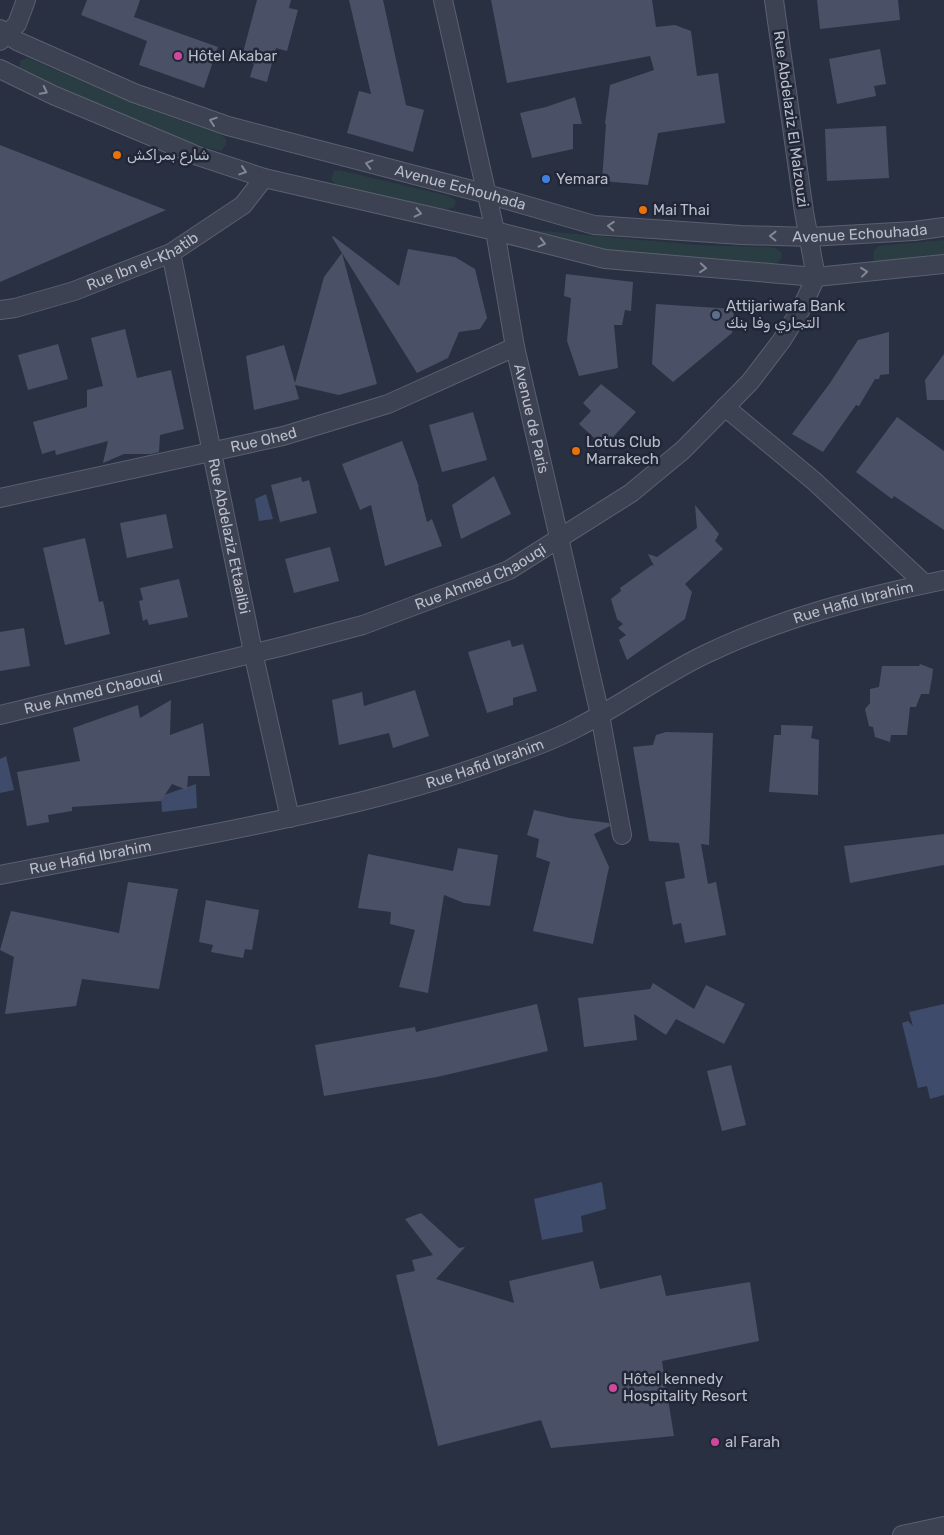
<svg xmlns="http://www.w3.org/2000/svg" width="944" height="1535" font-family="Rubik,'Noto Naskh Arabic',sans-serif">
  <style>
    .green { fill: #2a3d43 }
    .water { fill: #3f4b6a }
    .building { fill: #4a5166 }
    .lines { fill: none; stroke-linecap: round; stroke-linejoin: round }
    .street-casing { stroke: #5b606f; stroke-width: 20 }
    .street { stroke: #3d4252; stroke-width: 18 }
    .oneway { stroke: #828695 }
    .hotel-dot { fill: #d1479c; stroke: #212737; stroke-width: 2 }
    .food-dot { fill: #e8710a; stroke: #212737; stroke-width: 2 }
    .shop-dot { fill: #3f7fe0; stroke: #212737; stroke-width: 2 }
    .service-dot { fill: #5c6f8a; stroke: #212737; stroke-width: 2 }
    .labels { text-anchor: middle; dominant-baseline: central; stroke-width: 5; stroke-linejoin: round; paint-order: stroke }
    .poi-label { font-size: 15px; fill: #babecb; stroke: #212737; text-anchor: start }
    .street-label { font-size: 15px; fill: #babecb; stroke: #212737 }
  </style>
  <rect width="100%" height="100%" fill="#283042"/>
  <path class="green" d="M28 58 123 99 176 119 220 134 226 139V145L221 151C181 142 137 121 99 105 73 95 40 84 19 67L21 60Z
    M339 170 449 196 456 201 454 207 446 210 399 201 342 186 335 184 331 179 334 171Z
    M532 230 697 245 770 247C784 250 786 258 773 265L619 255 527 233Z
    M944 240V257L876 263 873 258 874 251 878 246Z"/>
  <path class="water" d="M266 494 273 519 259 521 255 499Z
    M6 756 14 790 0 793V759Z
    M196 784 197 808 162 812 161 796Z
    M944 1004V1095L930 1099 927 1086 918 1088 902 1023 908 1021 913 1026 909 1012Z
    M602 1182 606 1209 581 1216 583 1232 542 1240 534 1199Z"/>
  <path class="building" d="M87 0H140L134 17 218 47 204 88 139 65 147 41 81 15Z
    M257 0H291L289 8 298 10 287 51 276 48 267 82 250 77 254 64 241 60Z
    M349 0H383L406 105 424 110 413 152 347 133 359 91 371 94Z
    M491 0H652L656 27 675 25 691 31 697 76 718 73 725 123 658 133 648 185 602 181 606 124H605L610 85 654 70 650 56 507 83Z
    M817 0H898L900 20 820 29Z
    M880 49 886 84 874 86 876 96 837 104 829 59Z
    M575 97 582 124H573V149L532 158 520 113 546 107Z
    M886 126 889 178 827 181 825 129Z
    M0 145 166 210 0 282Z
    M333 236 399 286 408 249 455 257 475 269 487 318 480 329 459 332 448 358 417 373 332 237Z
    M342 253 377 384 339 395 295 385 299 399 254 410 246 356 284 345 295 383 324 277Z
    M566 274 633 282 631 311 625 310 622 325H614L618 368 579 376 567 341 571 298 564 296Z
    M656 304 734 309 732 333 673 382 652 364Z
    M125 329 137 378 171 370 184 429 160 435 159 452 151 454H124L103 463 108 441 56 455 55 450 42 454 33 422 87 407V390L103 386 91 338Z
    M889 332V374L880 375 879 379H875L859 406 856 405 823 452 792 434 830 383 858 340Z
    M58 344 68 379 28 390 18 355Z
    M944 354V400H927L925 380Z
    M601 384 636 412 604 447 579 424 591 411 583 403Z
    M473 412 487 460 442 472 429 425Z
    M897 417 944 451V530L894 496 892 499 856 472Z
    M402 441 419 487H418L427 522 432 519 442 546 385 566 371 505 360 510 342 464Z
    M494 476 511 514 461 539 452 505Z
    M301 477 302 482 309 480 317 513 280 522 271 485Z
    M695 505 719 534 715 541 723 549 685 584 692 592 685 619 627 660 619 640 626 635 618 628 623 624 617 619 611 599 621 591 620 588 652 565 654 566 648 554 657 557 697 528Z
    M166 514 173 548 127 558 120 523Z
    M85 538 99 602 103 601 110 634 65 645 43 548Z
    M330 547 339 581 294 593 285 559Z
    M179 579 188 617 149 625 147 619 143 621 139 601 143 600 140 588Z
    M24 628 30 666 0 671V632Z
    M510 640 512 647 523 644 537 691 513 698V705L487 713 468 652Z
    M920 664 933 669 932 678 929 694H921L916 707H910L907 735H891L890 742 875 737 873 727 869 726 865 709 870 703V689L879 687 882 666H919Z
    M415 690 429 736 393 748 389 733 339 745 332 700 362 692 364 706Z
    M171 700 170 735 203 723 210 776H188L187 790 172 784 161 801 72 807V811L48 815 49 822 27 826 17 772 80 761 73 728 138 705 140 718Z
    M781 725 813 726 811 738 819 740 818 795 769 792 774 735H781Z
    M666 732 713 733 709 845 701 844 708 884 716 882 726 935 685 943 681 923 673 925 665 882 685 878 679 843 649 841 633 747 653 745 656 735Z
    M534 810 570 818 609 823 610 826 594 834 609 867 593 944 533 931 550 862 536 857 539 839 527 835Z
    M944 834V865L850 883 844 846Z
    M458 848 498 855 490 906 464 903 444 895 428 993 399 987 415 930 390 924 391 912 358 908 368 854 453 871Z
    M128 882 178 889 159 989 82 979 76 1006 5 1014 14 957 0 950 11 911 119 933Z
    M206 900 259 910 252 950 245 949 243 958 211 952 213 945 199 942Z
    M653 983 694 1009 706 985 745 1004 724 1044 676 1019 666 1035 634 1014 637 1040 584 1047 578 998 650 989Z
    M537 1004 548 1051 437 1077 324 1096 315 1045 415 1027 416 1032Z
    M731 1065 746 1125 722 1131 707 1071Z
    M421 1213 459 1248 465 1247 436 1279 514 1303 509 1281 593 1261 600 1289 661 1275 666 1296 750 1282 759 1341 662 1361 674 1436 551 1448 541 1420 438 1446 396 1275 415 1271 412 1260 433 1255 405 1219Z"/>
  <g class="lines">
    <g class="street-casing">
      <g id="street">
        <path id="s1" d="M443 0 495 231 515 347 600 715 622 835"/>
        <path id="s2" d="M0 29 17 41 134 93 228 126 487 194 594 225 741 235 809 237 914 231 944 227"/>
        <path d="M0 41 17 24 26 0"/>
        <path d="M0 69 53 95 198 156 264 178 495 231 605 259 816 277 944 264"/>
        <path id="s3" d="M171 253 253 652 290 818"/>
        <path id="s4" d="M0 310 15 308 74 291 171 253 243 205 264 178"/>
        <path d="M725 407 814 481 925 584"/>
        <path id="s5" d="M0 498 283 436 388 404 515 347"/>
        <path id="s6" d="M0 715 284 646 363 625 509 570 631 493 683 450 750 382 782 340 801 309 816 277 804 212 774 0"/>
        <path id="s7" d="M0 875C72 861 144 847 216 833 316 813 415 792 511 755 534 747 558 738 580 726 623 704 662 675 706 654 781 618 862 597 944 580"/>
        <path d="M902 1535 944 1526"/>
      </g>
    </g>
    <use href="#street" class="street"/>
  </g>
  <defs><path id="oneway-chevron" d="M-2-3.5L2.5 0L-2 3.5" fill="none" stroke-width="1.6" stroke-linecap="round" stroke-linejoin="round" transform="scale(1.25)"/></defs>
  <g class="oneway">
    <use href="#oneway-chevron" transform="translate(44 91) rotate(27)"/>
    <use href="#oneway-chevron" transform="translate(213 121) rotate(-161)"/>
    <use href="#oneway-chevron" transform="translate(369 164) rotate(-165)"/>
    <use href="#oneway-chevron" transform="translate(243 171) rotate(18)"/>
    <use href="#oneway-chevron" transform="translate(418 213) rotate(13)"/>
    <use href="#oneway-chevron" transform="translate(611 226) rotate(-176)"/>
    <use href="#oneway-chevron" transform="translate(773 236) rotate(-179)"/>
    <use href="#oneway-chevron" transform="translate(542 243) rotate(14)"/>
    <use href="#oneway-chevron" transform="translate(703 268) rotate(5)"/>
    <use href="#oneway-chevron" transform="translate(864 272) rotate(-6)"/>
  </g>
  <g class="hotel-dot">
    <circle cx="178" cy="56" r="5"/>
    <circle cx="613" cy="1388" r="5"/>
    <circle cx="715" cy="1442" r="5"/>
  </g>
  <g class="food-dot">
    <circle cx="117" cy="155" r="5"/>
    <circle cx="643" cy="210" r="5"/>
    <circle cx="576" cy="451" r="5"/>
  </g>
  <circle class="shop-dot" cx="546" cy="179" r="5"/>
  <circle class="service-dot" cx="716" cy="315" r="5"/>
  <g class="labels">
    <g class="poi-label">
      <text x="188" y="56">Hôtel Akabar</text>
      <text x="127" y="155">شارع بمراكش</text>
      <text x="556" y="179">Yemara</text>
      <text x="653" y="210">Mai Thai</text>
      <text x="726" y="306">Attijariwafa Bank<tspan x="726" dy="17">التجاري وفا بنك</tspan></text>
      <text x="586" y="442">Lotus Club<tspan x="586" dy="17">Marrakech</tspan></text>
      <text x="623" y="1379">Hôtel kennedy<tspan x="623" dy="17">Hospitality Resort</tspan></text>
      <text x="725" y="1442">al Farah</text>
    </g>
    <g class="street-label">
      <text transform="translate(791 119) rotate(82)">Rue Abdelaziz El Malzouzi</text>
      <text stroke="none"><textPath href="#s2" startOffset="489">Avenue Echouhada</textPath></text>
      <text stroke="none"><textPath href="#s2" startOffset="894">Avenue Echouhada</textPath></text>
      <text stroke="none"><textPath href="#s4" startOffset="151">Rue Ibn el-Khatib</textPath></text>
      <text stroke="none"><textPath href="#s1" startOffset="428">Avenue de Paris</textPath></text>
      <text stroke="none"><textPath href="#s5" startOffset="270">Rue Ohed</textPath></text>
      <text stroke="none"><textPath href="#s3" startOffset="289">Rue Abdelaziz Ettaalibi</textPath></text>
      <text stroke="none"><textPath href="#s6" startOffset="501">Rue Ahmed Chaouqi</textPath></text>
      <text stroke="none"><textPath href="#s7" startOffset="902">Rue Hafid Ibrahim</textPath></text>
      <text stroke="none"><textPath href="#s6" startOffset="96">Rue Ahmed Chaouqi</textPath></text>
      <text stroke="none"><textPath href="#s7" startOffset="498">Rue Hafid Ibrahim</textPath></text>
      <text stroke="none"><textPath href="#s7" startOffset="92">Rue Hafid Ibrahim</textPath></text>
    </g>
  </g>
</svg>
